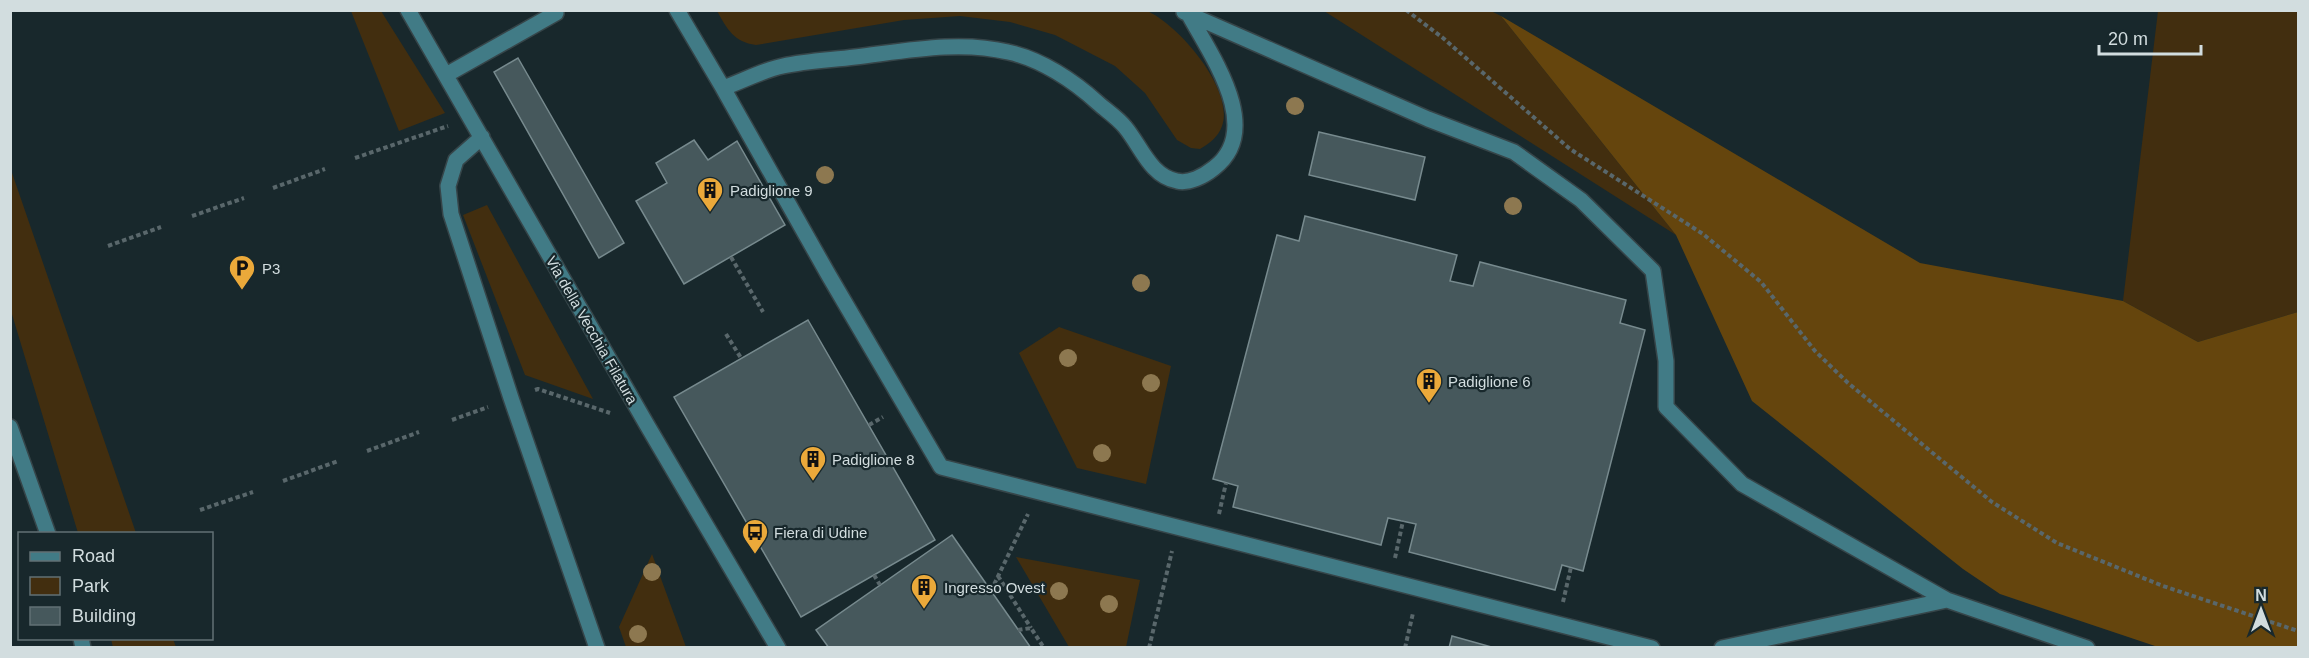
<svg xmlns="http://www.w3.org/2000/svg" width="2309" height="658" font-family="Arial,sans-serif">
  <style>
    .green { fill: #422e0f }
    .forest { fill: #65450d }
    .building { fill: #46585c; stroke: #778a8e; stroke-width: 1.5 }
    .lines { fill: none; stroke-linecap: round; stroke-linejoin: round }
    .minor-casing { stroke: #364549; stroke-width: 18 }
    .path { stroke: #59676b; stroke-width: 4; stroke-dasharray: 4.5 3; stroke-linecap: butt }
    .minor { stroke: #417b86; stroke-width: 15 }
    .tree { fill: #8d7850 }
    .labels { text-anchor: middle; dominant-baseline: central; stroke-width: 4.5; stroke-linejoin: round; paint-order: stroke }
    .poi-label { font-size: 15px; fill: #d2dddf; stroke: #18282c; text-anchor: start }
    .street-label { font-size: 15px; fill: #d2dddf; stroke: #18282c }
  </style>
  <rect width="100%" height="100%" fill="#18282c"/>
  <path class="green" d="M1489 10 1501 16 1676 235 1324 11Z
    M351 11H381L445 113 399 131Z
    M717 11H1147C1178 24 1235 90 1222 126 1218 137 1210 143 1200 149L1191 148 1177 140 1145 93 1115 66 1055 35 1010 22 960 16 904 20 756 45C734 42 727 29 717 11Z
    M2158 11H2298V312L2198 342 2123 301Z
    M10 170H11L136 533H78L11 311Z
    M487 205 593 399 525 375 463 215Z
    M1059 327 1171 366 1146 484 1077 468 1019 353Z
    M652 554 686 647H626L619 627Z
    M1016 557 1140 580 1126 647H1069Z
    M111 639H173L176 647H113Z"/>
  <path class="forest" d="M1501 16 1920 263 2123 301 2198 342 2298 312V647H2158L2000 594 1963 569 1752 401 1676 235Z"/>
  <path class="building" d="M518 58 624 243 599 258 494 72Z
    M1319 132 1425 157 1415 200 1309 175Z
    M694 140 708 160 737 141 785 225 684 284 636 201 667 183 656 163Z
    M1305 216 1457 255 1450 281 1473 286 1480 262 1626 300 1620 323 1645 330 1583 571 1562 565 1555 590 1409 552 1416 524 1388 518 1381 545 1233 507 1238 486 1213 479 1277 235 1299 241Z
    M808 320 935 540 801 617 674 397Z
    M952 535 1031 648H829L816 630Z
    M1452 636 1495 648H1449Z"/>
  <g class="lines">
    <g class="minor-casing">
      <path id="minor" d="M408 10 647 425 778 648
        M677 10 723 88
        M1184 12 1428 119 1514 152 1581 200 1653 271 1666 361V407L1742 484 1947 600 2087 648
        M1188 13C1210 54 1265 129 1214 168 1204 176 1189 184 1177 181 1150 176 1141 146 1125 127 1118 118 1107 111 1098 103 1074 81 1041 59 1008 52 959 40 905 51 855 57 831 60 806 61 783 66 763 70 743 81 723 88L828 274 941 467 1652 648
        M446 75 556 13 553 10
        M482 137 456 160 448 186 451 214 511 398 597 648
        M10 427 48 534
        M81 638 83 648
        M1722 648 1947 600"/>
    </g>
    <path class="path" d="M1406 10 1443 38 1570 149 1703 234 1761 282 1815 351 1848 383 1992 502 2057 543 2163 586 2298 631
      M355 158 448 126
      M273 188 325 169
      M192 216 244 198
      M108 246 161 227
      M731 257 763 312
      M726 334 741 358
      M535 390 538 389 610 413
      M452 420 488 407
      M869 425 883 417
      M367 451 419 432
      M283 481 338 461
      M200 510 253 492
      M1219 514 1226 483
      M1395 558 1403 521
      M874 575 880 585
      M998 576 1031 628
      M991 591 1028 514
      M1563 602 1571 567
      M1018 630 1031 628 1044 648
      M1149 648 1172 551
      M1405 648 1413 613"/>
    <use href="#minor" class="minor"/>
  </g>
  <g class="tree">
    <circle cx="1295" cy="106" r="9"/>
    <circle cx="825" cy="175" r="9"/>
    <circle cx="1513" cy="206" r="9"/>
    <circle cx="1141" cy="283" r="9"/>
    <circle cx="1068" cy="358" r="9"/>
    <circle cx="1151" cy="383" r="9"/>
    <circle cx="1102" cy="453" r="9"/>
    <circle cx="652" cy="572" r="9"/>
    <circle cx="1059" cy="591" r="9"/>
    <circle cx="1109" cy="604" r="9"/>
    <circle cx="638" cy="634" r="9"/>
  </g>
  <defs>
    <g id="building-pin" transform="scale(1.35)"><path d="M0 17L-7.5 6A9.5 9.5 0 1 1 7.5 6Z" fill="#eba93a" stroke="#18282c"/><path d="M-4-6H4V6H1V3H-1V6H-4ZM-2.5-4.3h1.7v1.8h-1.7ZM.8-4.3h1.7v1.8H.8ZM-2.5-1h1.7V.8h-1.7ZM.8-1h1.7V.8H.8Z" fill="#111"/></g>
    <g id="parking-pin" transform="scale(1.35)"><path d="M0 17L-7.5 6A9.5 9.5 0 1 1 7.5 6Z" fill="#eba93a" stroke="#18282c"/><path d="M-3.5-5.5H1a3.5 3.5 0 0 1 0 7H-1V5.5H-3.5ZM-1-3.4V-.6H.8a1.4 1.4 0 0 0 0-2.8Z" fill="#111"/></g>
    <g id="bus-pin" transform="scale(1.35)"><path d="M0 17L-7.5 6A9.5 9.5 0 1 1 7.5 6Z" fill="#eba93a" stroke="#18282c"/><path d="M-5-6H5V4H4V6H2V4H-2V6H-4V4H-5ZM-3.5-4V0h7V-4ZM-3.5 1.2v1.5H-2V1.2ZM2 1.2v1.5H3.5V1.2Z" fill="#111"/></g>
  </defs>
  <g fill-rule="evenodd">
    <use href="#building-pin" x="710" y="190"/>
    <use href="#parking-pin" x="242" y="268"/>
    <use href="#building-pin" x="1429" y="381"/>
    <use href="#building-pin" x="813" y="459"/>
    <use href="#bus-pin" x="755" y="532"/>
    <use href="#building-pin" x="924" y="587"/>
  </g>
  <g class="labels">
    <g class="poi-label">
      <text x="730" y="190">Padiglione 9</text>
      <text x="262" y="268">P3</text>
      <text x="1448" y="381">Padiglione 6</text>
      <text x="832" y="459">Padiglione 8</text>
      <text x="774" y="532">Fiera di Udine</text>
      <text x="944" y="587">Ingresso Ovest</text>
    </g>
    <g class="street-label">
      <text transform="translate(592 330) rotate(60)">Via della Vecchia Filatura</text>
    </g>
  </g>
  <rect width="2309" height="658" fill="none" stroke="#d2dddf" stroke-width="24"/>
  <rect x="18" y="532" width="195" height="108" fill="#18282c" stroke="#627074" stroke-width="1.5"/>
  <rect x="30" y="552" width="30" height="9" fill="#417b86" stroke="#627074" stroke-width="1.5"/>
  <text x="72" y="562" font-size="18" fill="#d2dddf">Road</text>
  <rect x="30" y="577" width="30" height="18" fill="#422e0f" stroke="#627074" stroke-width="1.5"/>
  <text x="72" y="592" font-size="18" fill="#d2dddf">Park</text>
  <rect x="30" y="607" width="30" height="18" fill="#46585c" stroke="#627074" stroke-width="1.5"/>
  <text x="72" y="622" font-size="18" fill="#d2dddf">Building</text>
  <g transform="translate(2261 610)" stroke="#18282c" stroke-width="4.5" paint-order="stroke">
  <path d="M0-4.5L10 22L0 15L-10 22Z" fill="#d2dddf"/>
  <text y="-9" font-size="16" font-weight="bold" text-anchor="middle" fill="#d2dddf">N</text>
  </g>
  <path d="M2099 45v9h102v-9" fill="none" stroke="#d2dddf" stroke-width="3"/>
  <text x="2108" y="45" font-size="18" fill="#d2dddf" stroke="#18282c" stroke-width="4.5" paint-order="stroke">20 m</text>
</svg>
